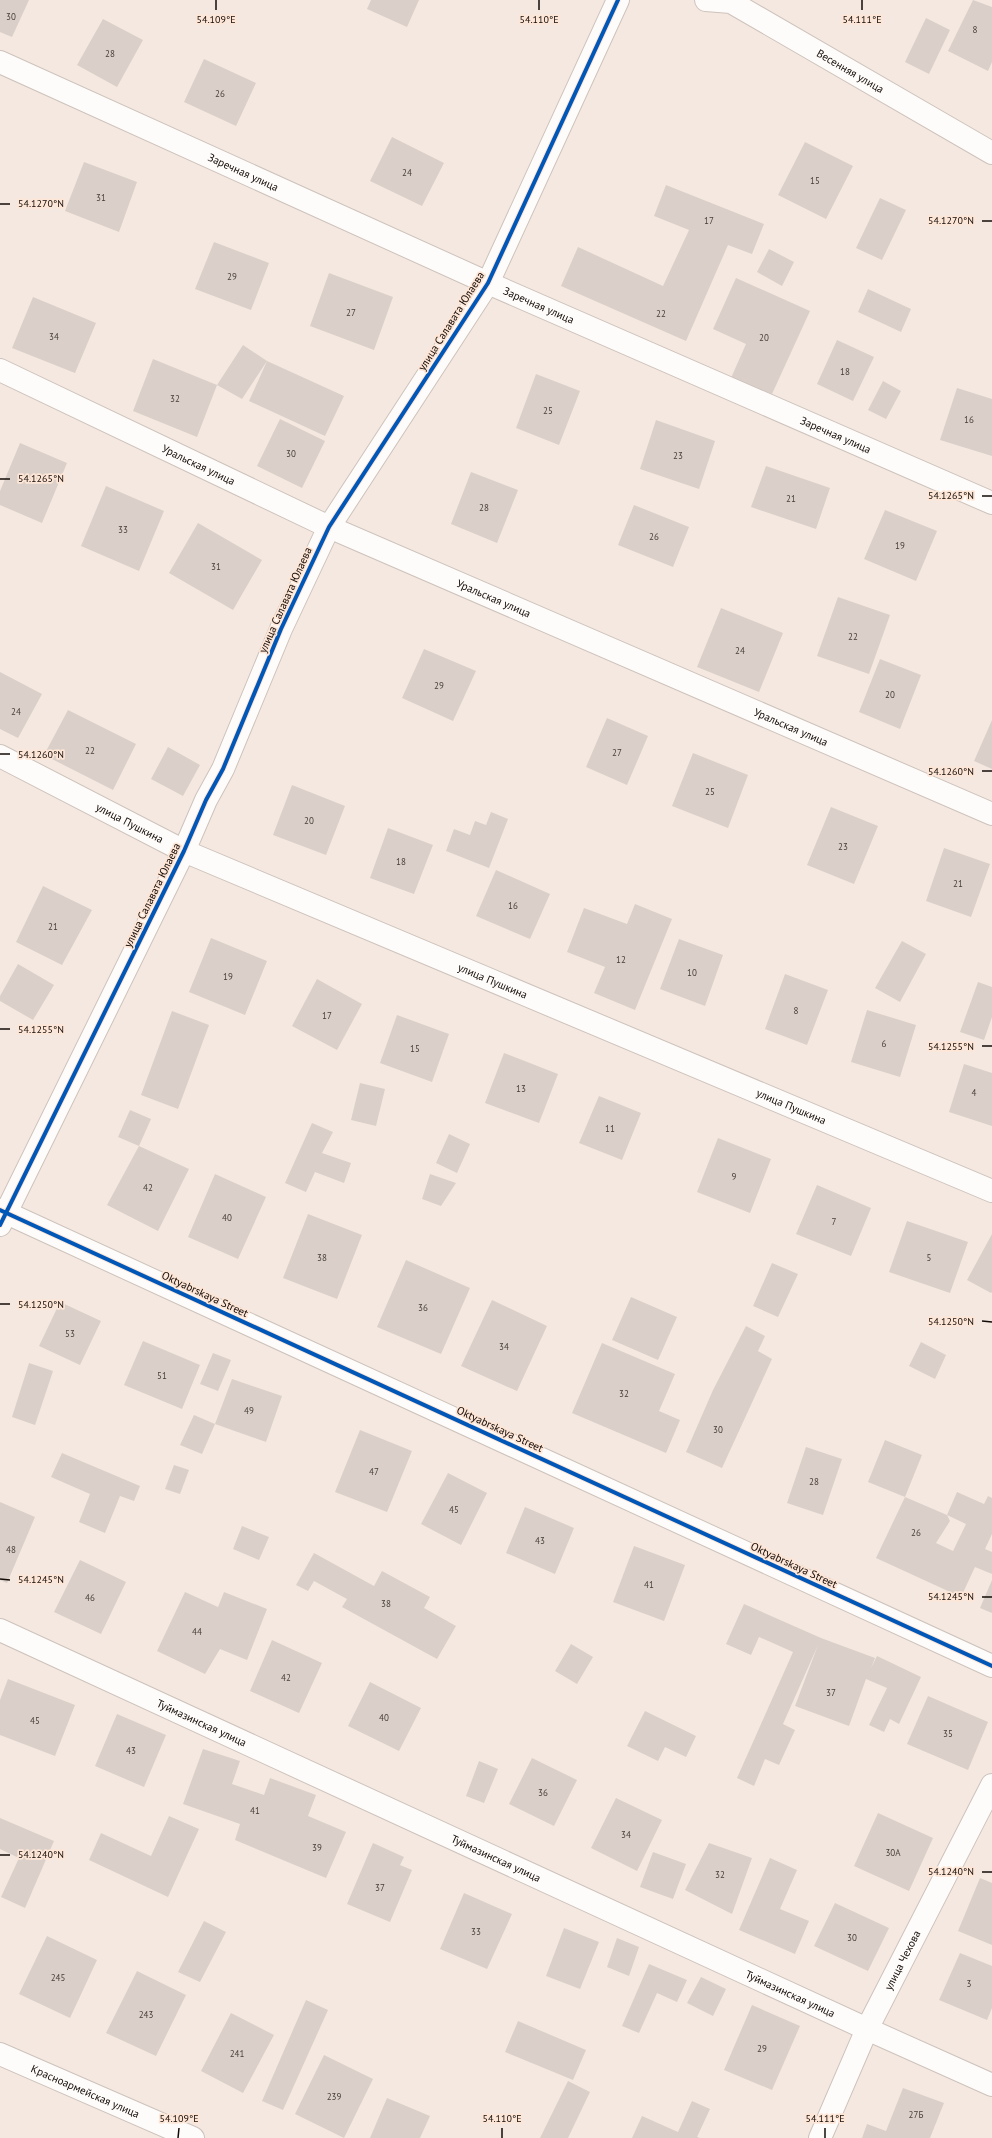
<svg xmlns="http://www.w3.org/2000/svg" width="992" height="2138" font-family="'PT Sans',sans-serif">
  <style>
    .building { fill: #dad0c9; fill-rule: evenodd }
    .lines { fill: none; stroke-linecap: round; stroke-linejoin: round }
    .street-casing { stroke: #cdc3bc; stroke-width: 24 }
    .secondary-casing { stroke: #cdc3bc; stroke-width: 24 }
    .street { stroke: #fefcfa; stroke-width: 22 }
    .secondary { stroke: #fefcfa; stroke-width: 22 }
    .cycleway-casing { stroke: #fee6d7; stroke-width: 6 }
    .cycleway { stroke: #0057b8; stroke-width: 4 }
    .ticks { fill: none; stroke: #130b07; stroke-width: 1.5 }
    .labels { text-anchor: middle; dominant-baseline: central; stroke-width: 3.5; stroke-linejoin: round; paint-order: stroke }
    .number-label { font-size: 9px; fill: #463d38 }
    .street-label { font-size: 11px; fill: #130b07; stroke: #fee6d7 }
    .ticks-label { font-size: 10px; text-anchor: middle; fill: #130b07; stroke: #fee6d7; stroke-width: 3.5; stroke-linejoin: round; paint-order: stroke }
  </style>
  <rect width="100%" height="100%" fill="#f5e8e0"/>
  <path class="building" d="M0 0H29L12 37 0 32Z
    M371 0H419L407 27 367 9Z
    M973 0 992 7V62L988 71 948 51Z
    M926 18 950 30 929 74 905 62Z
    M103 19 143 40 117 87 77 65Z
    M204 59 256 83 236 126 184 102Z
    M392 137 444 163 422 206 370 181Z
    M805 142 853 166 826 219 778 195Z
    M84 162 137 182 119 232 65 211Z
    M666 185 764 224 752 254 728 245 686 341 561 286 578 247 663 286 689 230 654 216Z
    M880 198 906 210 882 260 856 248Z
    M214 242 269 263 251 310 195 289Z
    M769 249 794 262 782 286 757 272Z
    M329 273 393 297 374 350 310 326Z
    M736 278 810 311 772 394 731 378 746 344 713 329Z
    M868 289 911 309 901 332 858 312Z
    M33 297 96 323 75 373 12 348Z
    M837 340 874 357 853 401 817 384Z
    M243 345 267 361 242 399 217 385Z
    M153 359 217 385 197 437 133 411Z
    M267 361 344 396 325 436 249 401Z
    M536 374 580 391 559 445 516 428Z
    M883 381 901 391 886 419 868 410Z
    M957 388 992 399V456L940 440Z
    M280 419 325 441 302 488 257 466Z
    M656 420 715 441 699 489 640 469Z
    M20 443 67 463 42 523 0 505V491Z
    M766 466 830 488 816 529 751 507Z
    M471 472 518 490 497 543 451 524Z
    M106 486 164 511 139 571 81 546Z
    M634 505 689 527 673 567 618 545Z
    M885 510 937 531 916 581 864 559Z
    M198 523 262 560 233 610 169 573Z
    M838 597 890 615 869 674 817 656Z
    M721 608 783 633 759 692 697 667Z
    M424 649 476 671 453 721 402 698Z
    M880 659 921 675 900 729 859 712Z
    M0 672 42 694 18 738 0 729Z
    M68 710 136 744 113 790 44 755Z
    M607 718 648 736 627 785 586 767Z
    M992 720V769L974 761Z
    M168 747 200 765 183 796 151 779Z
    M693 753 748 775 728 828 672 806Z
    M292 785 345 806 326 855 273 835Z
    M831 807 878 826 854 884 807 865Z
    M491 812 508 819 489 868 446 851 454 829 470 835 475 821 486 825Z
    M388 828 433 845 414 894 370 878Z
    M944 848 990 864 971 917 926 901Z
    M496 870 550 894 530 939 476 916Z
    M43 886 92 910 62 965 16 942Z
    M635 904 672 919 635 1010 594 993 605 967 567 952 584 908 627 924Z
    M211 938 267 961 245 1015 189 992Z
    M679 939 723 955 705 1006 660 989Z
    M902 941 926 954 900 1002 875 988Z
    M18 964 54 985 33 1020 0 1001V996Z
    M785 974 828 990 807 1045 765 1029Z
    M317 979 362 1004 337 1050 292 1026Z
    M978 982 992 987V1017L984 1040 960 1032Z
    M867 1010 916 1025 900 1077 851 1062Z
    M172 1011 209 1025 178 1109 141 1095Z
    M397 1015 449 1034 432 1082 380 1063Z
    M504 1053 558 1074 539 1123 485 1103Z
    M964 1064 992 1073V1126L949 1112Z
    M360 1083 385 1089 376 1126 351 1120Z
    M599 1096 641 1113 622 1160 579 1143Z
    M130 1110 151 1119 139 1146 118 1137Z
    M312 1123 333 1132 322 1153 351 1163 344 1183 315 1172 306 1192 285 1183Z
    M449 1134 470 1144 457 1173 436 1163Z
    M718 1138 771 1159 750 1213 697 1192Z
    M139 1146 189 1169 158 1231 107 1205Z
    M215 1174 266 1197 238 1259 188 1237Z
    M430 1174 456 1183 441 1206 422 1199Z
    M817 1185 871 1208 851 1256 796 1234Z
    M308 1214 362 1235 337 1299 283 1278Z
    M907 1221 968 1242 950 1293 889 1272Z
    M992 1234V1292L991 1293 967 1280Z
    M406 1260 470 1288 441 1354 377 1327Z
    M772 1263 798 1274 778 1317 753 1306Z
    M631 1297 677 1317 658 1360 612 1340Z
    M492 1300 547 1326 517 1391 461 1366Z
    M60 1302 101 1321 80 1365 39 1346Z
    M746 1326 765 1336 758 1351 772 1359 722 1468 686 1452 713 1390Z
    M143 1341 200 1365 182 1409 124 1385Z
    M921 1342 946 1355 935 1379 909 1366Z
    M602 1343 675 1374 659 1411 680 1420 666 1453 572 1413Z
    M213 1353 231 1360 218 1391 200 1384Z
    M29 1363 53 1371 35 1425 12 1417Z
    M232 1379 282 1396 266 1442 215 1424Z
    M194 1415 215 1424 202 1454 180 1445Z
    M360 1430 412 1451 387 1512 335 1492Z
    M885 1440 922 1455 905 1497 868 1482Z
    M806 1447 842 1459 823 1515 787 1503Z
    M62 1453 140 1486 134 1501 120 1496 105 1533 79 1522 90 1494 51 1477Z
    M174 1465 189 1470 180 1494 165 1489Z
    M448 1473 487 1493 461 1545 421 1524Z
    M957 1492 984 1504 988 1496 992 1498V1534L985 1549 992 1552V1574L975 1567 961 1597 876 1558 905 1497 947 1515ZM947 1515 966 1524 953 1551 936 1543 950 1521Z
    M0 1502 35 1517 7 1583 0 1580Z
    M525 1507 574 1528 555 1574 506 1553Z
    M242 1526 269 1537 259 1560 233 1549Z
    M634 1546 685 1565 664 1621 613 1602Z
    M314 1553 374 1586 382 1571 430 1597 424 1608 456 1626 437 1659 342 1607 347 1599 314 1581 308 1591 296 1585Z
    M80 1560 126 1582 101 1634 54 1612Z
    M992 1580V1613L980 1608Z
    M185 1592 218 1607 224 1592 267 1609 247 1660 220 1649 205 1674 157 1651Z
    M744 1604 821 1638 875 1658 871 1668 877 1656 921 1677 899 1724 890 1719 884 1732 869 1725 887 1688 866 1679 849 1726 795 1706 818 1645 783 1724 795 1730 779 1765 765 1759 754 1786 737 1778 793 1652 759 1637 751 1655 726 1644Z
    M272 1640 322 1663 299 1713 250 1691Z
    M571 1644 593 1657 577 1684 555 1671Z
    M8 1679 75 1705 55 1756 0 1735V1700Z
    M370 1682 421 1708 399 1751 348 1726Z
    M928 1696 988 1722 968 1770 907 1744Z
    M645 1711 696 1736 686 1757 665 1747 658 1761 627 1746Z
    M117 1714 166 1735 144 1787 95 1766Z
    M203 1749 240 1761 232 1784 264 1795 270 1778 316 1795 308 1816 346 1832 326 1878 235 1840 240 1824 183 1804Z
    M532 1758 577 1780 554 1826 509 1804Z
    M479 1761 498 1769 484 1803 466 1796Z
    M616 1798 662 1820 637 1871 591 1848Z
    M878 1813 933 1838 909 1891 854 1866Z
    M169 1816 199 1829 168 1897 89 1860 101 1833 151 1856Z
    M0 1818 54 1841 25 1908 1 1897 19 1858 0 1849Z
    M373 1843 404 1857 400 1865 412 1870 390 1922 347 1904Z
    M709 1843 752 1858 732 1914 685 1890Z
    M653 1852 686 1864 673 1899 640 1887Z
    M770 1858 797 1870 780 1909 809 1921 795 1954 739 1930Z
    M980 1878 992 1883V1945L958 1931Z
    M464 1893 512 1914 487 1969 440 1949Z
    M835 1903 889 1928 868 1971 814 1946Z
    M204 1921 226 1932 200 1982 178 1972Z
    M564 1928 599 1942 580 1989 546 1976Z
    M47 1936 97 1960 70 2018 19 1994Z
    M617 1938 639 1947 629 1976 607 1967Z
    M960 1953 992 1966V2008L987 2020 939 2000Z
    M649 1964 687 1980 677 2002 657 1993 639 2033 622 2026Z
    M137 1971 186 1995 156 2056 106 2033Z
    M701 1977 726 1989 713 2016 687 2003Z
    M306 2000 328 2010 283 2110 262 2101Z
    M752 2005 800 2026 772 2090 724 2070Z
    M231 2013 274 2035 243 2093 201 2071Z
    M518 2021 586 2050 573 2080 505 2052Z
    M324 2055 373 2079 344 2138 295 2114Z
    M568 2081 590 2092 568 2138H540Z
    M903 2088 944 2103 930 2138H862L867 2124 886 2131Z
    M387 2098 430 2116 420 2138H370Z
    M692 2101 710 2109 697 2137 700 2138H632L642 2116 678 2132Z"/>
  <g class="lines">
    <g class="street-casing">
      <g id="street">
        <path id="s1" d="M706 0 731 2 992 153"/>
        <path id="s2" d="M0 62 488 283 992 503"/>
        <path id="s3" d="M0 370 329 527 992 814"/>
        <path id="s4" d="M0 756 184 851 992 1191"/>
        <path d="M0 1210 992 1666"/>
        <path d="M0 1225 184 851 206 800 223 769 281 629 329 527 488 283 618 0"/>
        <path id="s5" d="M0 1630 867 2029 992 2085"/>
        <path id="s6" d="M820 2138 867 2029 992 1785"/>
      </g>
    </g>
    <g class="secondary-casing">
      <g id="secondary">
        <path id="s7" d="M0 2054 193 2138"/>
      </g>
    </g>
    <use href="#street" class="street"/>
    <use href="#secondary" class="secondary"/>
    <g class="cycleway-casing">
      <path id="cycleway" d="M0 1210 992 1666
        M0 1225 184 851 206 800 223 769 281 629 329 527 488 283 618 0"/>
    </g>
    <use href="#cycleway" class="cycleway"/>
  </g>
  <path class="ticks" d="M216 10V0M539 10V0M862 10V0M0 204H10M982 221H992M0 479H10M982 496H992M0 754H10M982 771H992M0 1029H10M982 1046H992M0 1304H10M982 1321 992 1322M0 1579 10 1580M982 1597H992M0 1855H10M982 1872H992M178 2138 179 2128M502 2138V2128M825 2138V2128"/>
  <g class="labels">
    <g class="number-label">
      <text x="11" y="16">30</text>
      <text x="975" y="29">8</text>
      <text x="110" y="53">28</text>
      <text x="220" y="93">26</text>
      <text x="407" y="172">24</text>
      <text x="815" y="180">15</text>
      <text x="101" y="197">31</text>
      <text x="709" y="220">17</text>
      <text x="232" y="276">29</text>
      <text x="351" y="312">27</text>
      <text x="661" y="313">22</text>
      <text x="54" y="336">34</text>
      <text x="764" y="337">20</text>
      <text x="845" y="371">18</text>
      <text x="175" y="398">32</text>
      <text x="548" y="410">25</text>
      <text x="969" y="419">16</text>
      <text x="291" y="453">30</text>
      <text x="678" y="455">23</text>
      <text x="791" y="498">21</text>
      <text x="484" y="507">28</text>
      <text x="123" y="529">33</text>
      <text x="654" y="536">26</text>
      <text x="900" y="545">19</text>
      <text x="216" y="566">31</text>
      <text x="853" y="636">22</text>
      <text x="740" y="650">24</text>
      <text x="439" y="685">29</text>
      <text x="890" y="694">20</text>
      <text x="16" y="711">24</text>
      <text x="90" y="750">22</text>
      <text x="617" y="752">27</text>
      <text x="710" y="791">25</text>
      <text x="309" y="820">20</text>
      <text x="843" y="846">23</text>
      <text x="401" y="861">18</text>
      <text x="958" y="883">21</text>
      <text x="513" y="905">16</text>
      <text x="53" y="926">21</text>
      <text x="621" y="959">12</text>
      <text x="692" y="972">10</text>
      <text x="228" y="976">19</text>
      <text x="796" y="1010">8</text>
      <text x="327" y="1015">17</text>
      <text x="884" y="1043">6</text>
      <text x="415" y="1048">15</text>
      <text x="521" y="1088">13</text>
      <text x="974" y="1092">4</text>
      <text x="610" y="1128">11</text>
      <text x="734" y="1176">9</text>
      <text x="148" y="1187">42</text>
      <text x="227" y="1217">40</text>
      <text x="834" y="1221">7</text>
      <text x="322" y="1257">38</text>
      <text x="929" y="1257">5</text>
      <text x="423" y="1307">36</text>
      <text x="70" y="1333">53</text>
      <text x="504" y="1346">34</text>
      <text x="162" y="1375">51</text>
      <text x="624" y="1393">32</text>
      <text x="249" y="1410">49</text>
      <text x="718" y="1429">30</text>
      <text x="374" y="1471">47</text>
      <text x="814" y="1481">28</text>
      <text x="454" y="1509">45</text>
      <text x="916" y="1532">26</text>
      <text x="540" y="1540">43</text>
      <text x="11" y="1549">48</text>
      <text x="649" y="1584">41</text>
      <text x="90" y="1597">46</text>
      <text x="386" y="1603">38</text>
      <text x="197" y="1631">44</text>
      <text x="286" y="1677">42</text>
      <text x="831" y="1692">37</text>
      <text x="384" y="1717">40</text>
      <text x="35" y="1720">45</text>
      <text x="948" y="1733">35</text>
      <text x="131" y="1750">43</text>
      <text x="543" y="1792">36</text>
      <text x="255" y="1810">41</text>
      <text x="626" y="1834">34</text>
      <text x="317" y="1847">39</text>
      <text x="893" y="1852">30А</text>
      <text x="720" y="1874">32</text>
      <text x="380" y="1887">37</text>
      <text x="476" y="1931">33</text>
      <text x="852" y="1937">30</text>
      <text x="58" y="1977">245</text>
      <text x="969" y="1983">3</text>
      <text x="146" y="2014">243</text>
      <text x="762" y="2048">29</text>
      <text x="237" y="2053">241</text>
      <text x="334" y="2096">239</text>
      <text x="916" y="2114">27Б</text>
    </g>
    <g class="street-label">
      <text stroke="none"><textPath href="#s1" startOffset="163">Весенняя улица</textPath></text>
      <text stroke="none"><textPath href="#s2" startOffset="267">Заречная улица</textPath></text>
      <text stroke="none"><textPath href="#s2" startOffset="591">Заречная улица</textPath></text>
      <text transform="translate(451 321) rotate(-58)">улица Салавата Юлаева</text>
      <text stroke="none"><textPath href="#s2" startOffset="915">Заречная улица</textPath></text>
      <text stroke="none"><textPath href="#s3" startOffset="220">Уральская улица</textPath></text>
      <text stroke="none"><textPath href="#s3" startOffset="544">Уральская улица</textPath></text>
      <text transform="translate(285 600) rotate(-66)">улица Салавата Юлаева</text>
      <text stroke="none"><textPath href="#s3" startOffset="868">Уральская улица</textPath></text>
      <text stroke="none"><textPath href="#s4" startOffset="146">улица Пушкина</textPath></text>
      <text transform="translate(152 895) rotate(-64)">улица Салавата Юлаева</text>
      <text stroke="none"><textPath href="#s4" startOffset="542">улица Пушкина</textPath></text>
      <text stroke="none"><textPath href="#s4" startOffset="866">улица Пушкина</textPath></text>
      <text transform="translate(205 1294) rotate(25)">Oktyabrskaya Street</text>
      <text transform="translate(500 1429) rotate(25)">Oktyabrskaya Street</text>
      <text transform="translate(794 1565) rotate(25)">Oktyabrskaya Street</text>
      <text stroke="none"><textPath href="#s5" startOffset="222">Туймазинская улица</textPath></text>
      <text stroke="none"><textPath href="#s5" startOffset="546">Туймазинская улица</textPath></text>
      <text stroke="none"><textPath href="#s6" startOffset="196">улица Чехова</textPath></text>
      <text stroke="none"><textPath href="#s5" startOffset="870">Туймазинская улица</textPath></text>
      <text stroke="none"><textPath href="#s7" startOffset="93">Красноармейская улица</textPath></text>
    </g>
  </g>
  <g class="ticks-label">
    <text x="216" y="23">54.109°E</text>
    <text x="539" y="23">54.110°E</text>
    <text x="862" y="23">54.111°E</text>
    <text x="41" y="207">54.1270°N</text>
    <text x="951" y="224">54.1270°N</text>
    <text x="41" y="482">54.1265°N</text>
    <text x="951" y="499">54.1265°N</text>
    <text x="41" y="758">54.1260°N</text>
    <text x="951" y="775">54.1260°N</text>
    <text x="41" y="1033">54.1255°N</text>
    <text x="951" y="1050">54.1255°N</text>
    <text x="41" y="1308">54.1250°N</text>
    <text x="951" y="1325">54.1250°N</text>
    <text x="41" y="1583">54.1245°N</text>
    <text x="951" y="1600">54.1245°N</text>
    <text x="41" y="1858">54.1240°N</text>
    <text x="951" y="1875">54.1240°N</text>
    <text x="179" y="2122">54.109°E</text>
    <text x="502" y="2122">54.110°E</text>
    <text x="825" y="2122">54.111°E</text>
  </g>
</svg>
